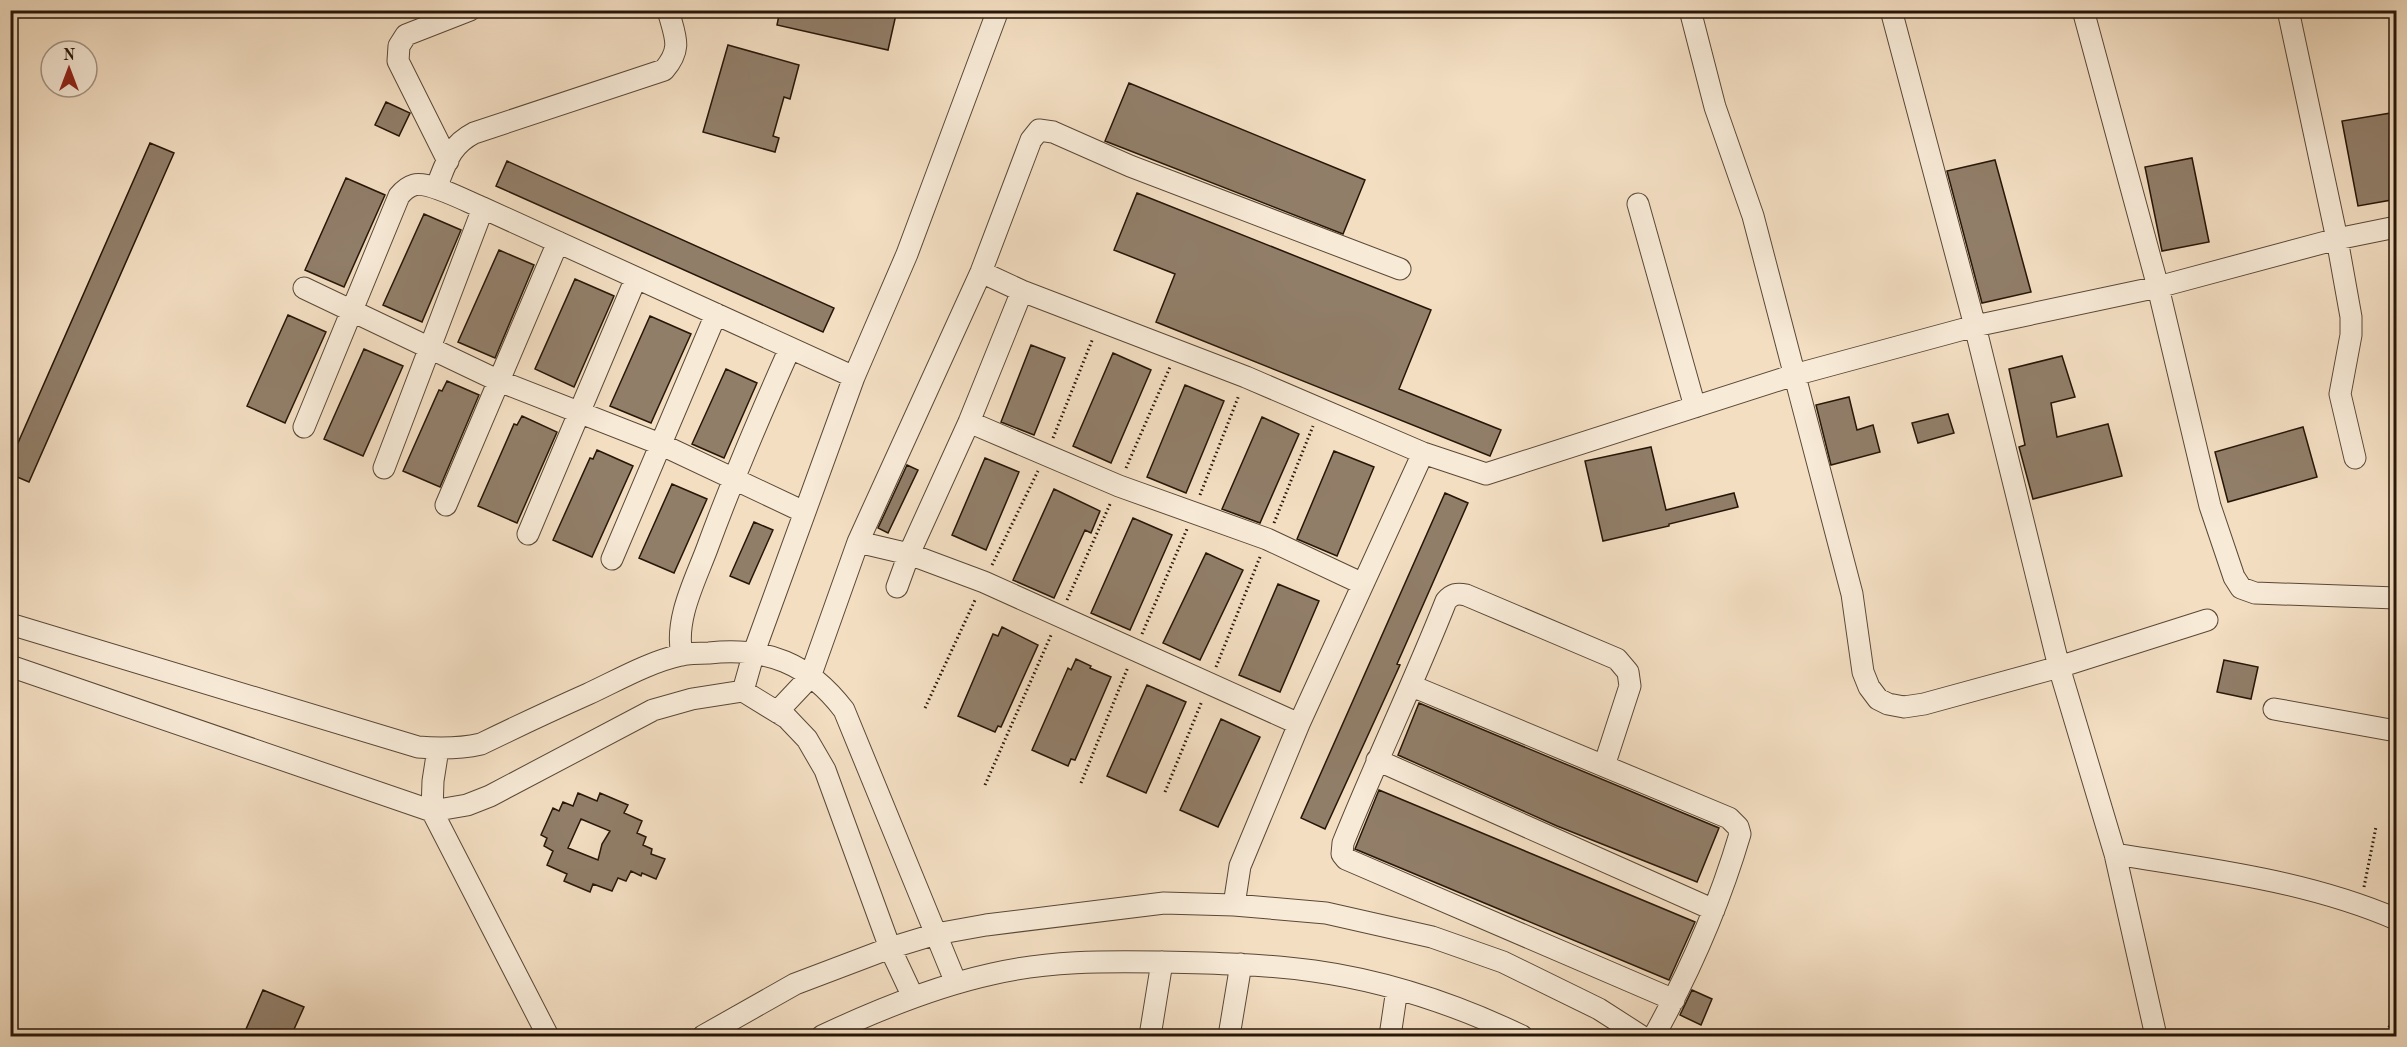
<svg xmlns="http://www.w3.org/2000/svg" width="2407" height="1047" font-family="'Old Standard TT',serif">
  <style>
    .building { fill: #917e69; stroke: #271608; stroke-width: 1.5; fill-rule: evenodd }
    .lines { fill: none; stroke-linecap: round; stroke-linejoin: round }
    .minor-casing { stroke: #5a4836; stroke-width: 23 }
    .path { stroke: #271608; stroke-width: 3; stroke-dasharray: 1.5 3; stroke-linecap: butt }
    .minor { stroke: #f7ead7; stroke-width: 21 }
  </style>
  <rect width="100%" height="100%" fill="#f3dec2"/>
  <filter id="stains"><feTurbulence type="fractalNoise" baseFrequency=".00333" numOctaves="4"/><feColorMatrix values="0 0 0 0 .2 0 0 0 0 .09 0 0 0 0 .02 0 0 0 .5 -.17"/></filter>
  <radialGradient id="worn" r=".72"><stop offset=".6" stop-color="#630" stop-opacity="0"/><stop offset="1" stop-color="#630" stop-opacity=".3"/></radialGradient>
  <path class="building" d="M780 10H897L888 50 777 25Z
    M728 45 799 65 790 99 784 97 773 136 779 138 775 152 703 132Z
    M1129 83 1365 180 1343 234 1105 141Z
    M386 102 410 113 399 136 375 125Z
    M2397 112V199L2358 206 2342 121Z
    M150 143 174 153 29 482 10 474V461Z
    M2192 158 2209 242 2162 251 2145 167Z
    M1995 160 2031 292 1982 303 1947 171Z
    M507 161 834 308 823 332 496 186Z
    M346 178 385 195 344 287 305 270Z
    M1137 193 1431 310 1399 389 1501 430 1490 456 1156 322 1175 274 1114 250Z
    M424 214 461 230 422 322 383 305Z
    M499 250 534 265 495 358 458 342Z
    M575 279 614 296 574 387 535 369Z
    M288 315 326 332 285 423 247 406Z
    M650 316 691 334 651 423 610 406Z
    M1031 345 1065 358 1034 435 1001 422Z
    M364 349 403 366 363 456 324 439Z
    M1113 353 1151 370 1111 463 1073 446Z
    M2062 356 2075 397 2051 403 2057 437 2108 424 2122 476 2033 499 2019 447 2025 445 2009 369Z
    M726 369 757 383 724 458 692 444Z
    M447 381 479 395 440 487 403 471 439 390 442 391Z
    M1185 385 1224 401 1186 493 1147 477Z
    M1849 397 1857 430 1873 425 1880 452 1831 465 1816 405Z
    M1948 414 1954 433 1918 443 1912 423Z
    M522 416 557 432 517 523 478 506 514 424 517 425Z
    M1262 417 1299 434 1260 523 1222 509Z
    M2303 427 2317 477 2228 502 2215 452Z
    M1651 447 1666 510 1734 493 1738 507 1669 524V526L1603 541 1585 461Z
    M597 450 633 466 592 557 553 540 590 458 593 459Z
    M1334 451 1374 467 1337 556 1297 539Z
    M985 458 1019 472 986 550 952 535Z
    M907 465 918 470 888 533 878 528Z
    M672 484 707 499 674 573 639 558Z
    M1054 489 1100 511 1091 533 1085 530 1054 598 1013 580Z
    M1445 493 1468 503 1397 664 1400 665 1325 829 1301 818Z
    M1133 518 1172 535 1130 630 1091 613Z
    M754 522 773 530 749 584 730 576Z
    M1206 553 1243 570 1200 660 1163 643Z
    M1278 584 1319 601 1280 692 1239 675Z
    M1002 627 1038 645 1001 727 998 726 995 732 958 716 993 634 998 636Z
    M1076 659 1091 666 1090 668 1111 677 1075 760 1071 759 1068 766 1032 750 1068 668 1071 670Z
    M2224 660 2258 667 2251 699 2217 692Z
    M1147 685 1186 702 1146 793 1107 776Z
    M1419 703 1719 828 1697 882 1557 826 1398 755Z
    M1221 719 1260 737 1218 827 1180 810Z
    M1379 790 1695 922 1669 980 1355 849Z
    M578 793 597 801 600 793 628 805 624 813 642 821 637 833 646 837 643 845 652 849 651 854 665 859 656 879 642 873 641 876 631 871 626 881 618 878 612 891 593 884 590 892 564 881 567 874 547 865 553 851 544 846 547 838 541 835 553 808 559 811 563 802 573 806ZM581 819 610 831 602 844 598 860 568 848Z
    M263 990 304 1007 291 1036H243Z
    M1692 990 1712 999 1701 1025 1680 1015Z"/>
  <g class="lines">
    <g class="minor-casing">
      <path id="minor" d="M1690 10 1715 107 1753 216 1852 594 1863 672 1869 687 1878 699 1888 704 1904 707 1924 704 2059 667 2207 620
        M1891 10 1975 326 2059 667 2115 854 2156 1036
        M2083 10 2158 287 2210 506 2234 577 2241 588 2255 593 2396 598
        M2288 10 2337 239 2351 317V335L2340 394 2355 458
        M448 161 398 61 399 46 406 35 470 10
        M436 188C446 164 449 146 474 133L664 70C683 48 675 37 668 10
        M1638 204 1695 407
        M981 272 1022 291 1246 377 1423 453 1486 474 1794 375 1975 326 2158 287 2337 239 2396 227
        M304 288 499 381 660 444 804 512
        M969 422 1119 486 1267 539 1363 584
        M304 427 399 196C403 191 407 187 414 185 429 181 468 202 483 208L854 377
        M384 468 483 208
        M446 505 558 242
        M528 534 636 278
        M858 542 909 554 984 582 1299 724
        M612 559 716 314
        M897 587 909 554 969 422 1022 291
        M10 624 418 747C440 749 459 749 481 744 516 727 552 710 588 694 618 680 649 662 681 655 690 653 700 653 709 653 767 647 808 663 844 710L956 983
        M682 655C674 619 696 579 708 546 733 478 761 413 790 348
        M10 666 432 811 467 805 490 796 653 710 692 699 743 691 787 718 807 739 825 770 890 948 913 997
        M1412 686 1729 818 1738 827 1740 834C1719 905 1689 973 1654 1036
        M743 691 754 652 854 377 907 254 998 10
        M2274 709 2396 731
        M777 712 810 677 858 542 981 272 1031 140 1039 130 1053 132 1130 166 1400 269
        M438 749 433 781 432 811 548 1036
        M1377 760 1714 910
        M1604 766 1630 686 1628 672 1617 659 1466 595C1457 593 1452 594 1446 601 1414 682 1376 761 1343 843L1342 854 1346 859 1674 1000
        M2115 854C2209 869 2308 881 2396 919
        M1234 905 1240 866 1299 724 1423 453
        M703 1036 795 984 890 948 936 934 986 925 1164 903 1234 905 1326 913 1432 937 1503 962 1599 1009 1641 1036
        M822 1036C877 1010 933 987 992 974 1047 961 1104 961 1160 962 1211 963 1263 964 1314 971 1386 981 1457 1005 1522 1036
        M1150 1036 1162 962
        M1229 1036 1241 964
        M1390 1036 1397 989"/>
    </g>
    <path class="path" d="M1053 438 1093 338
      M1126 468 1170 367
      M1200 495 1239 395
      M1274 523 1313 426
      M992 565 1038 471
      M1067 600 1111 502
      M1142 634 1187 529
      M1216 667 1260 557
      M925 708 976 598
      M1081 783 1128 667
      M985 785 1052 633
      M1165 792 1202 701
      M2364 887 2376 827
      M2387 1036 2396 999"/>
    <use href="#minor" class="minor"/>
  </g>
  <rect width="2407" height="1047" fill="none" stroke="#f3dec2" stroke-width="36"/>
  <rect x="12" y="12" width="2383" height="1023" fill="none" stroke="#271608" stroke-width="3"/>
  <rect x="18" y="18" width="2371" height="1011" fill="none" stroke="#271608" stroke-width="1.5"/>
  <g transform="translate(69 69)"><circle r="28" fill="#f7ead7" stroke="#a49584" stroke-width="1.5"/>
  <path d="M0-4.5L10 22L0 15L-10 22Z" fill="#8f2418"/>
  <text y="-9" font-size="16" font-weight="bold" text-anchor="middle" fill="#271608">N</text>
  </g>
  <rect width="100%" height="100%" filter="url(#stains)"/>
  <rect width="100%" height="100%" fill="url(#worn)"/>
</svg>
